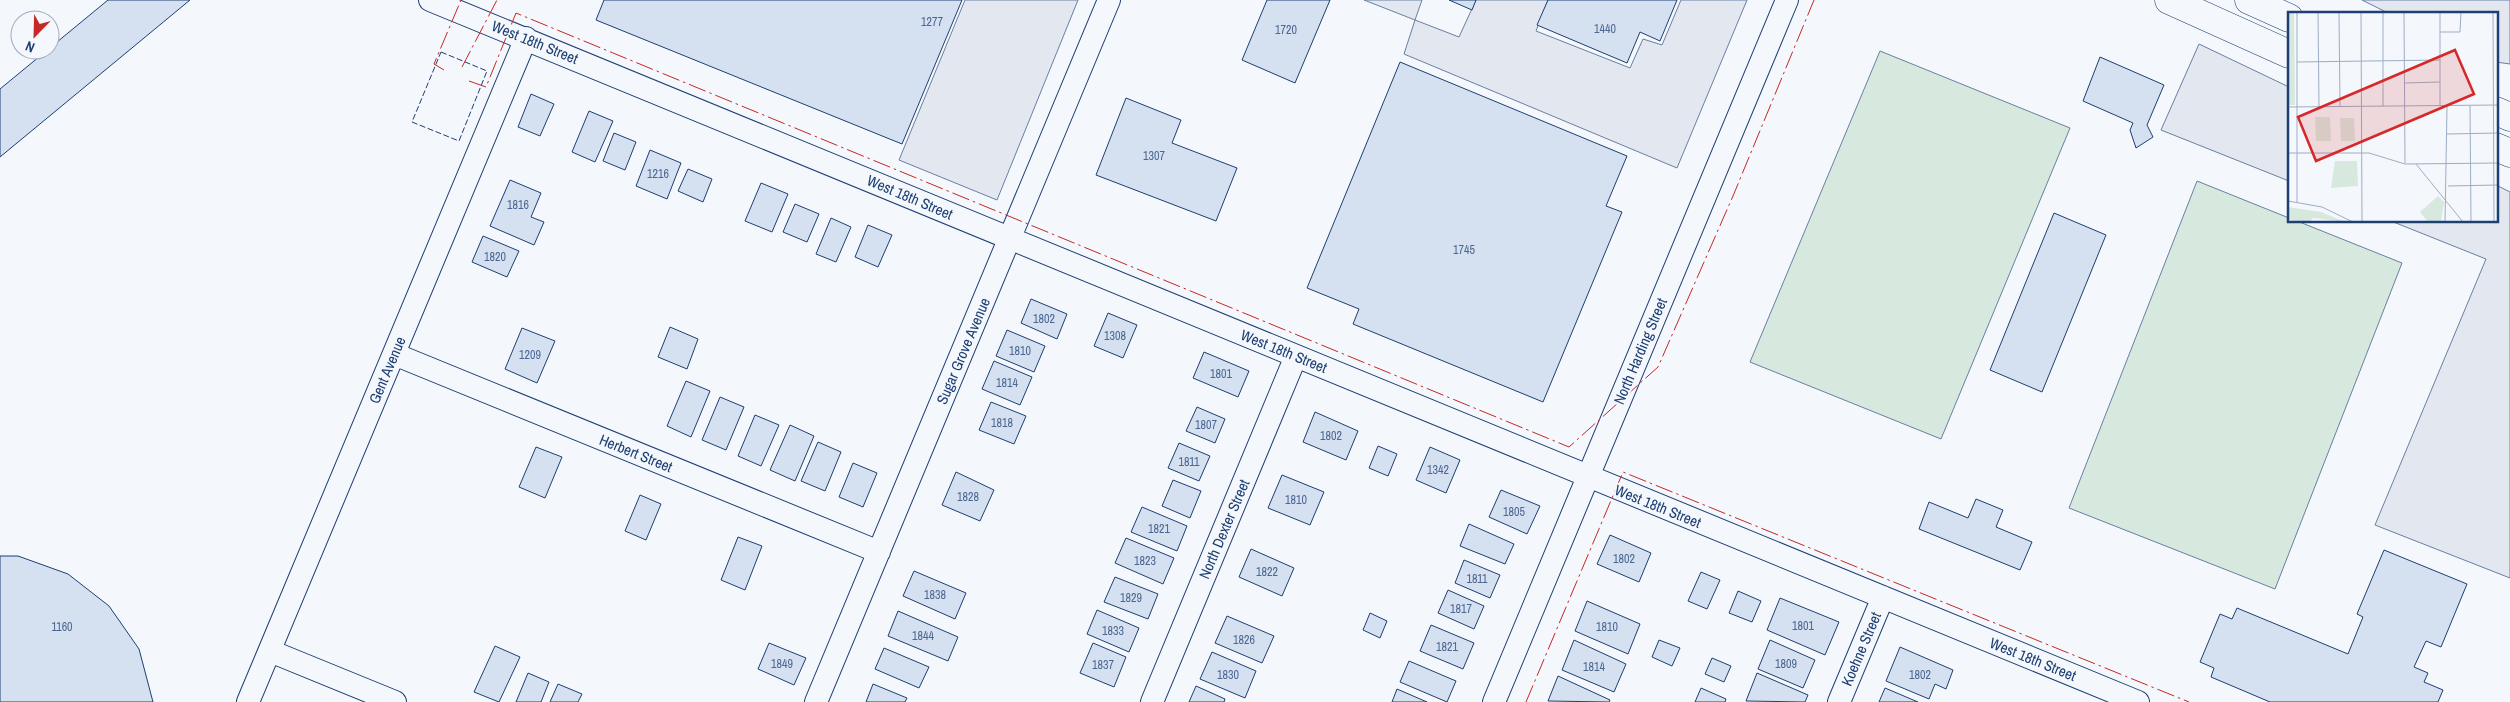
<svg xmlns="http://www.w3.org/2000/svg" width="2510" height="702" font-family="'Archivo Narrow',sans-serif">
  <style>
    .green { fill: #d7e8df; stroke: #687fa3 }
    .parking { fill: #e3e8f0; stroke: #687fa3 }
    .building { fill: #d5e0f0; stroke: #1d3f73 }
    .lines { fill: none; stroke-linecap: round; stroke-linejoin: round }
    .minor-casing { stroke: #1d3f73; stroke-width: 24 }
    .major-casing { stroke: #1d3f73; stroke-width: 29 }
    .minor { stroke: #f4f7fb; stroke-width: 22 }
    .major { stroke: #f4f7fb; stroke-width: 28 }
    .fence { stroke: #1d3f73; stroke-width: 1; stroke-dasharray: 6 2.5; stroke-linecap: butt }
    .power { stroke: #c62828; stroke-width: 1; stroke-dasharray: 18 4 2.5 4; stroke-linecap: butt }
    .labels { text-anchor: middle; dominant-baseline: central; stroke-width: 4; stroke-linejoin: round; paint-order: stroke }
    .number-label { font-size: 12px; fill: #4b6792 }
    .street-label { font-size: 15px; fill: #1d3f73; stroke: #f4f7fb }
    .inset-road { fill: none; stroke: #9eadc5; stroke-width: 1 }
    .view { fill: #d62828; fill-opacity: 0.15; stroke: #d62828; stroke-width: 2.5 }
    .inset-edge { fill: none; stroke: #1d3f73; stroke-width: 2.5 }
  </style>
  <rect width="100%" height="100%" fill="#f4f7fb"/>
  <path class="green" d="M1880 51 2070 128 1941 439 1750 362Z
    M2197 181 2289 218V221H2297L2402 263 2275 589 2069 508Z"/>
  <path class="parking" d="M965 0H1078L997 200 899 160Z
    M1364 0H1422L1415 20 1459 37 1476 0H1548L1536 31 1630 68 1643 39 1662 45 1681 0H1747L1677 168 1404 54 1415 20Z
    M2362 0H2510V64L2496 62V14H2390Z
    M2199 44 2289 87V181L2161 130Z
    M2496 185 2510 192V578L2375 525 2486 259 2391 221H2496Z"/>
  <path class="building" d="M108 0H190L0 157V89Z
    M604 0H962L902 144 596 20Z
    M1267 0H1330L1295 83 1242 60Z
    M1449 0H1476L1472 10Z
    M1548 0H1677L1660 41 1640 32 1627 63 1537 25Z
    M2100 57 2164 85 2147 125 2153 137 2136 148 2130 130 2133 123 2083 101Z
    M1400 62 1627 156 1606 206 1622 212 1543 402 1353 324 1359 309 1307 288Z
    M531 94 554 104 540 136 518 127Z
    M1126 98 1181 120 1172 143 1237 168 1216 221 1096 175Z
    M589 111 613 121 595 162 572 152Z
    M614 133 636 142 625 170 603 161Z
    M650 150 681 163 667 199 636 186Z
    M688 169 712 179 703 202 678 191Z
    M510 180 541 193 531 217 544 222 534 245 490 226Z
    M761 183 788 194 772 232 745 221Z
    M795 204 819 214 807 242 783 232Z
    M2054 213 2106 235 2042 392 1990 370Z
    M831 218 851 227 836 262 816 254Z
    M868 225 892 235 878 267 855 257Z
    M483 236 519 251 507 277 472 262Z
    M1031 299 1067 314 1057 339 1021 323Z
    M1108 313 1137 325 1123 358 1094 346Z
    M670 327 698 339 687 369 658 357Z
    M522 328 555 341 537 383 505 369Z
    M1007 330 1045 346 1034 372 996 356Z
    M1204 352 1249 371 1238 397 1193 378Z
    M994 361 1032 377 1020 405 982 389Z
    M686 381 710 391 691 437 667 426Z
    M720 397 744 407 726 450 702 440Z
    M991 402 1026 416 1014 444 979 430Z
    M1197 407 1225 419 1215 443 1186 431Z
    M1315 412 1358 431 1346 460 1303 442Z
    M755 415 779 425 761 466 738 456Z
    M790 425 814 436 795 481 770 470Z
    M818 442 841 452 825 491 801 481Z
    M1179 443 1210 456 1199 481 1168 468Z
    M1378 446 1397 454 1388 476 1369 468Z
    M536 447 562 457 545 498 519 487Z
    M1430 447 1460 460 1446 493 1416 480Z
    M853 463 877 473 863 507 839 497Z
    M956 472 994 490 980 521 942 505Z
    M1282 475 1324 492 1310 525 1268 508Z
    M1173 480 1201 491 1190 518 1162 506Z
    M1501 490 1540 506 1527 534 1489 517Z
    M640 495 661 504 646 540 625 531Z
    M1976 499 2003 510 1996 527 2032 542 2020 570 1919 529 1929 502 1968 518Z
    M1142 507 1187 526 1177 551 1131 532Z
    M1469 524 1514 544 1505 564 1460 546Z
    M1610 535 1651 553 1639 582 1597 564Z
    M738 537 762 546 745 590 721 580Z
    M1126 538 1174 558 1163 584 1115 563Z
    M1251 549 1294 568 1282 596 1239 577Z
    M2384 550 2467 584 2441 647 2426 641 2414 667 2428 673 2424 682 2443 690 2438 702H2270L2211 677 2214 668 2200 662 2220 614 2232 619 2237 608 2348 654 2363 617 2357 614Z
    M0 556H18L68 574 109 606 139 649 153 702H0Z
    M1464 560 1500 575 1490 598 1455 583Z
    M914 571 966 593 955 619 903 596Z
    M1701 572 1720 580 1707 609 1688 601Z
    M1115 577 1158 594 1148 619 1104 602Z
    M1448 590 1484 606 1474 629 1438 613Z
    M1738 591 1761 601 1752 622 1729 613Z
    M1780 598 1839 622 1825 655 1767 630Z
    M1587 601 1640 624 1628 654 1575 631Z
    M1097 610 1139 628 1129 652 1087 634Z
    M898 611 958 637 948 661 888 636Z
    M1370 613 1387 621 1380 638 1363 630Z
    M1227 616 1274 636 1262 663 1215 643Z
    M1431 625 1474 643 1463 669 1420 651Z
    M1574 640 1626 664 1614 692 1562 670Z
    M1659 640 1680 648 1672 666 1652 657Z
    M1770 640 1815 660 1803 688 1758 669Z
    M769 643 806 658 794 685 758 669Z
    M1093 643 1126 657 1114 687 1080 673Z
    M495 646 520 657 499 702 474 692Z
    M1900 647 1953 670 1946 689 1935 684 1929 699 1886 681Z
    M884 648 929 667 919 688 875 669Z
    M1212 652 1256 671 1245 698 1200 679Z
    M1712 658 1731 666 1724 682 1705 674Z
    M1409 661 1456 681 1447 702 1400 682Z
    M528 673 549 682 541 702H516Z
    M1757 673 1808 695 1805 702 1746 701Z
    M1558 676 1610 700 1609 702 1548 701Z
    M558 684 582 694 578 702H550Z
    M873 684 907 698 905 702H866Z
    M1196 686 1225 699 1224 702H1189Z
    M1701 688 1726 699 1725 702H1695Z
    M1885 688 1918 702H1879Z
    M1397 689 1427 702H1392Z"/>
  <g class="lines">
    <g class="minor-casing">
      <path id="minor" d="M430 0 2138 702
        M394 354 879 552
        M270 651 395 702
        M248 702 526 38
        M816 702 1109 0
        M1152 702 1296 356
        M1494 702 1787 0
        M1839 702 1883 597"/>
    </g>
    <g class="major-casing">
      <path id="major" d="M2169 0 2289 54
        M2249 0 2289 18
        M2496 111 2510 117
        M2496 147 2510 153"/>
    </g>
    <use href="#minor" class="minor"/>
    <use href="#major" class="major"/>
    <path class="fence" d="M441 52 487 71 459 141 412 122Z"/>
    <path class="power" d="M462 67 497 0
      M444 70 434 64 461 0
      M469 81 486 87 516 13 1569 447 1658 367 1733 196 1814 0
      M1526 702 1623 472 2189 702"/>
  </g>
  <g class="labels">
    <g class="number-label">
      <text x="932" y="22">1277</text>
      <text x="1605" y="29">1440</text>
      <text x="1286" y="30">1720</text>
      <text x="1154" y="156">1307</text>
      <text x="658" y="174">1216</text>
      <text x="518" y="205">1816</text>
      <text x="1464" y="250">1745</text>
      <text x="495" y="257">1820</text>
      <text x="1044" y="319">1802</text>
      <text x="1115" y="336">1308</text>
      <text x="1020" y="351">1810</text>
      <text x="530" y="355">1209</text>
      <text x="1221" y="374">1801</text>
      <text x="1007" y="383">1814</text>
      <text x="1002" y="423">1818</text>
      <text x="1206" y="425">1807</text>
      <text x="1331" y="436">1802</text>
      <text x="1189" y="462">1811</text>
      <text x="1438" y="470">1342</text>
      <text x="968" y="497">1828</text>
      <text x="1296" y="500">1810</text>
      <text x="1514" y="512">1805</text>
      <text x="1159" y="529">1821</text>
      <text x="1624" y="559">1802</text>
      <text x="1145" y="561">1823</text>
      <text x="1267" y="572">1822</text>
      <text x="1477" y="579">1811</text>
      <text x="935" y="595">1838</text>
      <text x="1131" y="598">1829</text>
      <text x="1461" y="609">1817</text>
      <text x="1803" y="626">1801</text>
      <text x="62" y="627">1160</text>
      <text x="1607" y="627">1810</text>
      <text x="1113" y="631">1833</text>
      <text x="923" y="636">1844</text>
      <text x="1244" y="640">1826</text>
      <text x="1447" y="647">1821</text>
      <text x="782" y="664">1849</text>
      <text x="1786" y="664">1809</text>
      <text x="1103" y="665">1837</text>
      <text x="1594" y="667">1814</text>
      <text x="1228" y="675">1830</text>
      <text x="1920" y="675">1802</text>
    </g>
    <g class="street-label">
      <text transform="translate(535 42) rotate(22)">West 18th Street</text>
      <text transform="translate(910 197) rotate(23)">West 18th Street</text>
      <text transform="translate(963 351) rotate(-67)">Sugar Grove Avenue</text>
      <text transform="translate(1284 351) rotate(22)">West 18th Street</text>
      <text transform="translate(1640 351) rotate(-67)">North Harding Street</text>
      <text transform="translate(387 370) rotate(-67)">Gent Avenue</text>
      <text transform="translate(636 453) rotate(22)">Herbert Street</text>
      <text transform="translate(1658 506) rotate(22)">West 18th Street</text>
      <text transform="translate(1224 529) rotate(-67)">North Dexter Street</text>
      <text transform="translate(1861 649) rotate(-67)">Koehne Street</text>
      <text transform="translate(2033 659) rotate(22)">West 18th Street</text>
    </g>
  </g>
  <g transform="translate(2288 12)">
    <rect width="210" height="210" fill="#f4f7fb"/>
    <path d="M0 0H6L7 93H0ZM27 105H42L43 129H28ZM52 106H66L67 129H53ZM47 149H69L70 174 43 176ZM150 184 156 190 153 210H140L132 200ZM0 195 33 200 57 210 25 206 22 210H9L0 207Z" fill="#d7e8df"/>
    <path class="inset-road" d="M9 0V141M30 0 31 95M51 0 52 94M73 0 74 210M95 0V94M116 0 117 151M152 0V93M205 0 206 210M152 20H172L173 0M9 50 152 48M116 71 152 70M182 94 183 210M0 95 210 93M159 122 210 121M0 141H81L117 152 210 151M9 141V190M128 152 175 210M160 174 210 173M0 189 34 195 65 210M157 210 159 94"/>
    <path class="view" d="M167 38 186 82 28 149 10 105Z"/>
    <rect width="210" height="210" class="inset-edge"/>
  </g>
  <g transform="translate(35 35) rotate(203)"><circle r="24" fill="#f4f7fb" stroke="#9eadc5"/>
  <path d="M0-4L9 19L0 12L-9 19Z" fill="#c62828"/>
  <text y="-8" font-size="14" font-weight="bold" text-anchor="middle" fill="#1d3f73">N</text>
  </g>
</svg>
